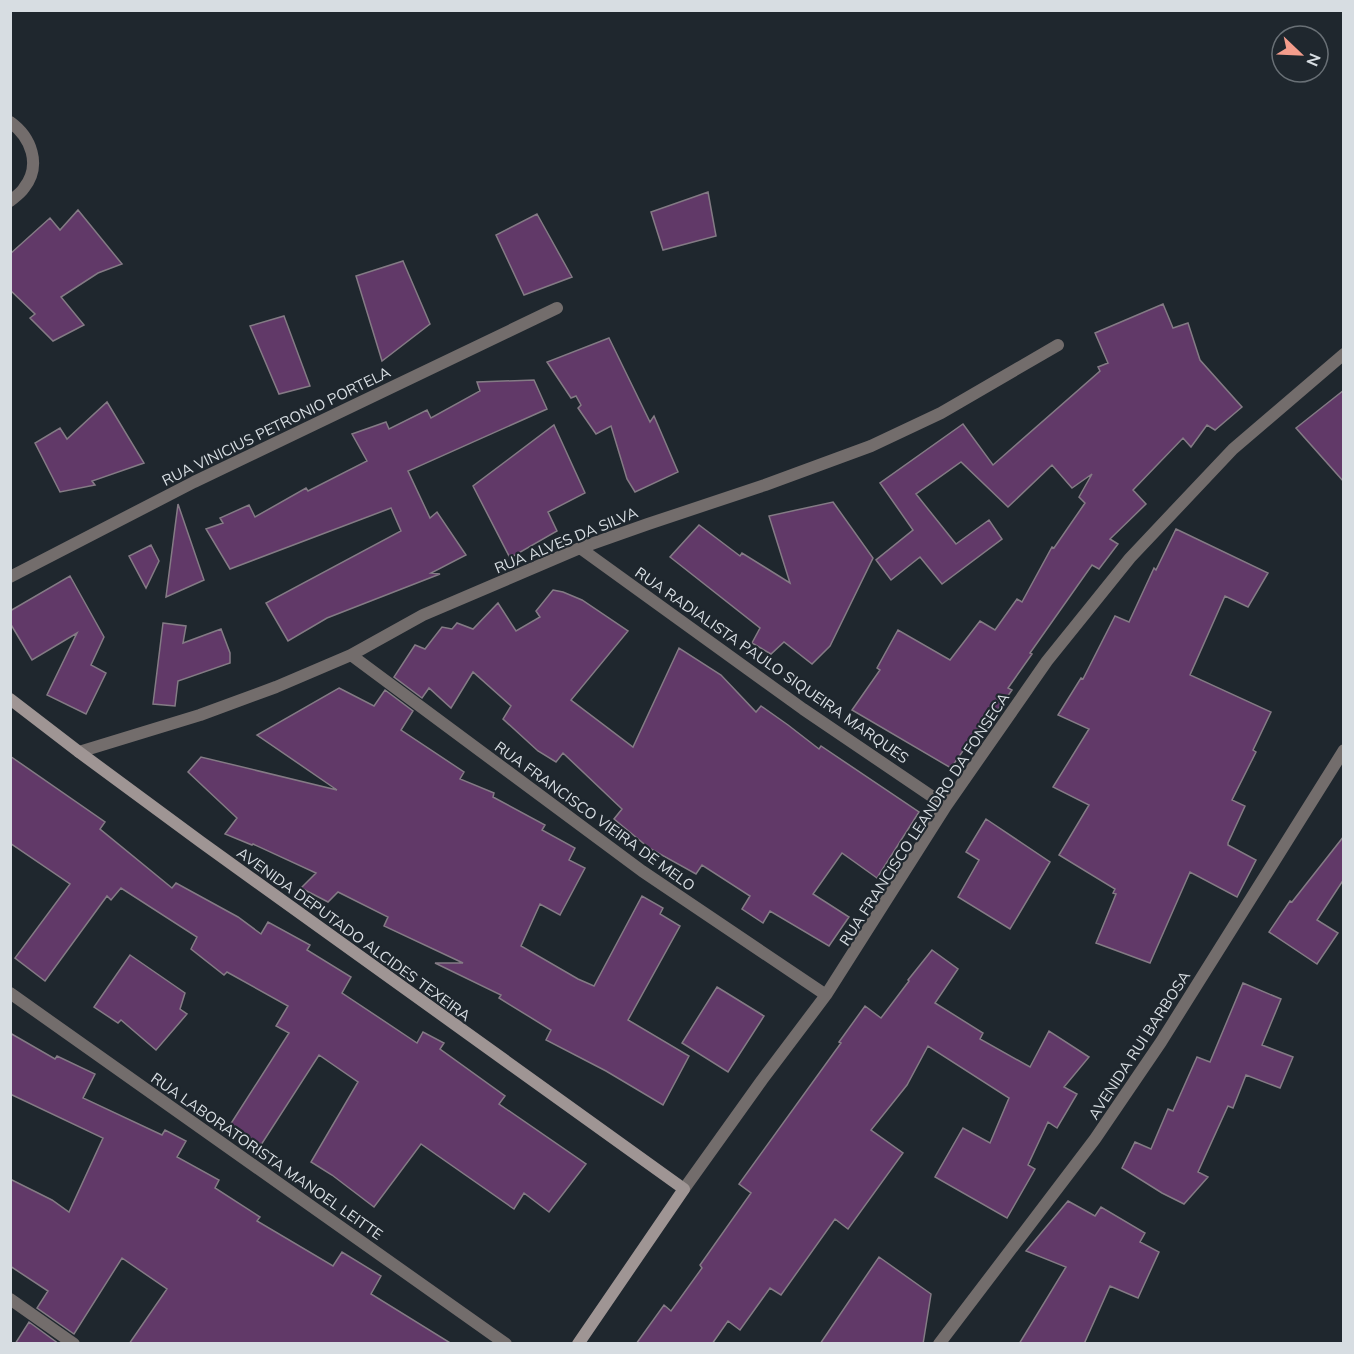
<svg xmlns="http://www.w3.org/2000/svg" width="1354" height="1354" font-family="Mulish,sans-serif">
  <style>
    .building { fill: #613968; stroke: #847b85; stroke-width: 1.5 }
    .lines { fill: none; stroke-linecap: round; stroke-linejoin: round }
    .street { stroke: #736d6c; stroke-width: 12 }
    .secondary { stroke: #9f9594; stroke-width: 12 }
    .labels { text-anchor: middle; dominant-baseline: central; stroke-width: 4.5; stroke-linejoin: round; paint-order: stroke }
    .street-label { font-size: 15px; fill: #d7dde2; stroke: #1f272e }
  </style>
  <rect width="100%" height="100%" fill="#1f272e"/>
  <path class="building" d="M708 192 716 236 663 250 651 212Z
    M78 210 122 264 98 273 61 297 84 325 53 341 30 318 35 314 10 290V254L50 218 60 230Z
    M537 214 572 277 524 295 496 235Z
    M403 261 430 324 382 361 356 276Z
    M1163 304 1173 328 1188 323 1200 360 1242 407 1215 430 1207 425 1191 447 1183 438 1133 490 1146 504 1110 539 1118 544 1099 569 1092 565 1030 653 1032 654 1008 688 1012 690 990 721 986 718 951 768 852 710 880 670 877 668 898 630 950 660 980 621 995 630 1017 599 1022 602 1052 547 1054 548 1085 503 1079 497 1092 474 1072 488 1052 465 1008 507 961 462 916 494 956 544 989 520 1002 539 942 584 920 557 891 580 876 560 913 530 880 483 963 424 993 465 1100 371 1098 367 1108 363 1095 333Z
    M284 316 310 386 279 394 250 326Z
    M609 338 650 422 654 416 678 472 635 492 627 479 611 426 596 434 578 408 581 405 576 396 571 398 547 362Z
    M534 380 547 409 408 471 430 518 437 512 466 555 431 573 440 574 327 618 288 641 266 603 401 531 391 508 230 569 206 529 223 523 220 518 249 505 255 517 306 488 308 491 367 461 352 434 386 422 389 429 427 410 431 418 480 391 477 382Z
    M1344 390V482L1296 428Z
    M107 402 144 463 92 481 95 485 60 492 35 443 60 428 67 439Z
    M554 425 585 493 548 512 557 531 510 558 473 486Z
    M833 502 873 558 830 646 812 664 784 642 771 654 752 643 760 628 670 557 699 525 740 556 742 553 790 583 769 516Z
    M178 504 204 580 166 597Z
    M1176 529 1268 573 1248 607 1225 596 1190 675 1271 712 1253 750 1256 752 1232 800 1245 806 1228 843V845L1256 860 1237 897 1190 872 1150 963 1096 943 1116 894 1113 893 1115 889 1059 855 1089 805 1053 787 1089 729 1058 715 1081 678 1083 679 1115 616 1129 622 1154 568 1156 570Z
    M151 545 159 561 146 588 129 556Z
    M70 576 104 637 91 665 106 673 86 714 47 695 77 633 32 660 10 623V611Z
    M553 590 563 592 582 600 628 631 571 700 633 747 679 648 721 675 756 712 761 706 788 725 819 749 821 746 919 812 877 878 842 853 813 894 849 917 829 946 770 911 763 923 742 909 750 896 702 865 696 874 649 848 614 819 622 809 563 753 556 762 538 751 503 719 511 706 473 672 451 708 429 688 422 698 394 677 415 645 425 649 442 627 452 629 457 623 473 629 498 603 516 631 540 617 536 611Z
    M163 623 186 626 183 643 221 629 230 653V663L178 681 175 706 153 704Z
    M339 688 374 706 385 690 413 711 401 730 464 772 460 779 494 793 493 797 545 825 542 830 575 848 569 860 585 868 560 915 540 904 521 946 578 979 594 986 642 896 663 908 660 914 680 926 628 1020 689 1056 663 1105 606 1071 546 1040 551 1030 499 998 501 995 435 963H463L384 926 388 917 338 892 328 902 301 888 316 873 253 844 252 845 225 834 237 818 188 772 201 757 337 790 257 735Z
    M10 756 105 822 100 829 172 888 176 883 238 917 261 934 268 922 310 945 307 950 351 977 342 993 417 1043 423 1032 444 1043 440 1049 505 1096 499 1104 586 1164 549 1212 524 1193 514 1209 421 1144 374 1207 332 1175 311 1162 358 1082 319 1055 261 1145 230 1125 289 1033 276 1026 288 1006 227 972 224 975 191 949 197 937 121 888 111 900 107 896 45 981 15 958 70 884 10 843Z
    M986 819 1050 862 1010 929 958 897 979 860 966 852Z
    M1344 836V879L1317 920 1338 933 1317 964 1269 932 1290 901 1292 902Z
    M932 950 958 969 935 1003 983 1033 980 1039 1030 1067 1049 1031 1089 1057 1064 1087 1077 1094 1057 1128 1048 1122 1028 1165 1035 1169 1007 1218 935 1177 963 1128 990 1143 1009 1098 928 1046 907 1085 871 1130 903 1153 848 1229 835 1219 781 1295 770 1288 740 1330 728 1321 712 1344H636L664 1305 671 1311 702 1268 700 1265 751 1193 739 1184 841 1043 839 1042 865 1006 881 1018 909 981 908 980Z
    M130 955 185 993 180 1009 187 1014 156 1050 121 1020 118 1023 94 1007Z
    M1243 983 1281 999 1262 1045 1293 1057 1280 1088 1246 1075 1233 1108 1228 1106 1198 1172 1208 1177 1184 1204 1162 1193 1122 1168 1135 1142 1151 1149 1168 1109 1173 1111 1197 1057 1210 1062Z
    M717 987 764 1016 728 1072 682 1043Z
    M10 1033 55 1059 57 1056 95 1074 83 1098 162 1135 165 1130 186 1141 177 1157 219 1180 215 1188 260 1217 257 1221 333 1266 342 1252 381 1276 371 1294 452 1344H129L167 1289 122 1258 74 1334 37 1308 48 1291 10 1266V1179L52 1200 69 1212 103 1138 10 1094Z
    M1068 1201 1095 1216 1101 1207 1145 1233 1140 1242 1159 1252 1138 1298 1110 1286 1084 1344H1019L1066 1267 1026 1251Z
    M879 1257 931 1294 923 1344H820Z
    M29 1322 59 1344H15Z"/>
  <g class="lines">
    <path class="street" d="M10 122C31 137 42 165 24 188 21 193 15 197 10 201
      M580 548 803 709 946 806
      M10 577 194 482 557 308
      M351 655 642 871 826 995
      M79 752 200 715 276 687 351 655 423 615 580 548 648 524 765 485 871 446 941 413 1058 345
      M10 993 506 1344
      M684 1189 762 1080 826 995 946 806 1047 661 1130 558 1233 449 1344 354
      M10 1299 74 1344
      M939 1344 1095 1139 1161 1042 1344 750"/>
    <path class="secondary" d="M10 699 79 752 201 842 684 1189 578 1344"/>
  </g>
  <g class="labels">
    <g class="street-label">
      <text transform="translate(276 426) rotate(-26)">RUA VINICIUS PETRONIO PORTELA</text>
      <text transform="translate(566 540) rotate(-22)">RUA ALVES DA SILVA</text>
      <text transform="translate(772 665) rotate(35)">RUA RADIALISTA PAULO SIQUEIRA MARQUES</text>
      <text transform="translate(595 816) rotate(36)">RUA FRANCISCO VIEIRA DE MELO</text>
      <text transform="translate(924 819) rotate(-57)">RUA FRANCISCO LEANDRO DA FONSECA</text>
      <text transform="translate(354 934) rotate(36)">AVENIDA DEPUTADO ALCIDES TEXEIRA</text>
      <text transform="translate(1139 1045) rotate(-57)">AVENIDA RUI BARBOSA</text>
      <text transform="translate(267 1156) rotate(35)">RUA LABORATORISTA MANOEL LEITTE</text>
    </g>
  </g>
  <rect width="1354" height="1354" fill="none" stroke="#d7dde2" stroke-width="24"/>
  <g transform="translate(1300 54) rotate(113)"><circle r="28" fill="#1f272e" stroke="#697076" stroke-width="1.5"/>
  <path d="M0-4.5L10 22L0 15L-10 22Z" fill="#f49d8c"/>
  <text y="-9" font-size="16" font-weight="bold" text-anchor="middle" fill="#d7dde2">N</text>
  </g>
</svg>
